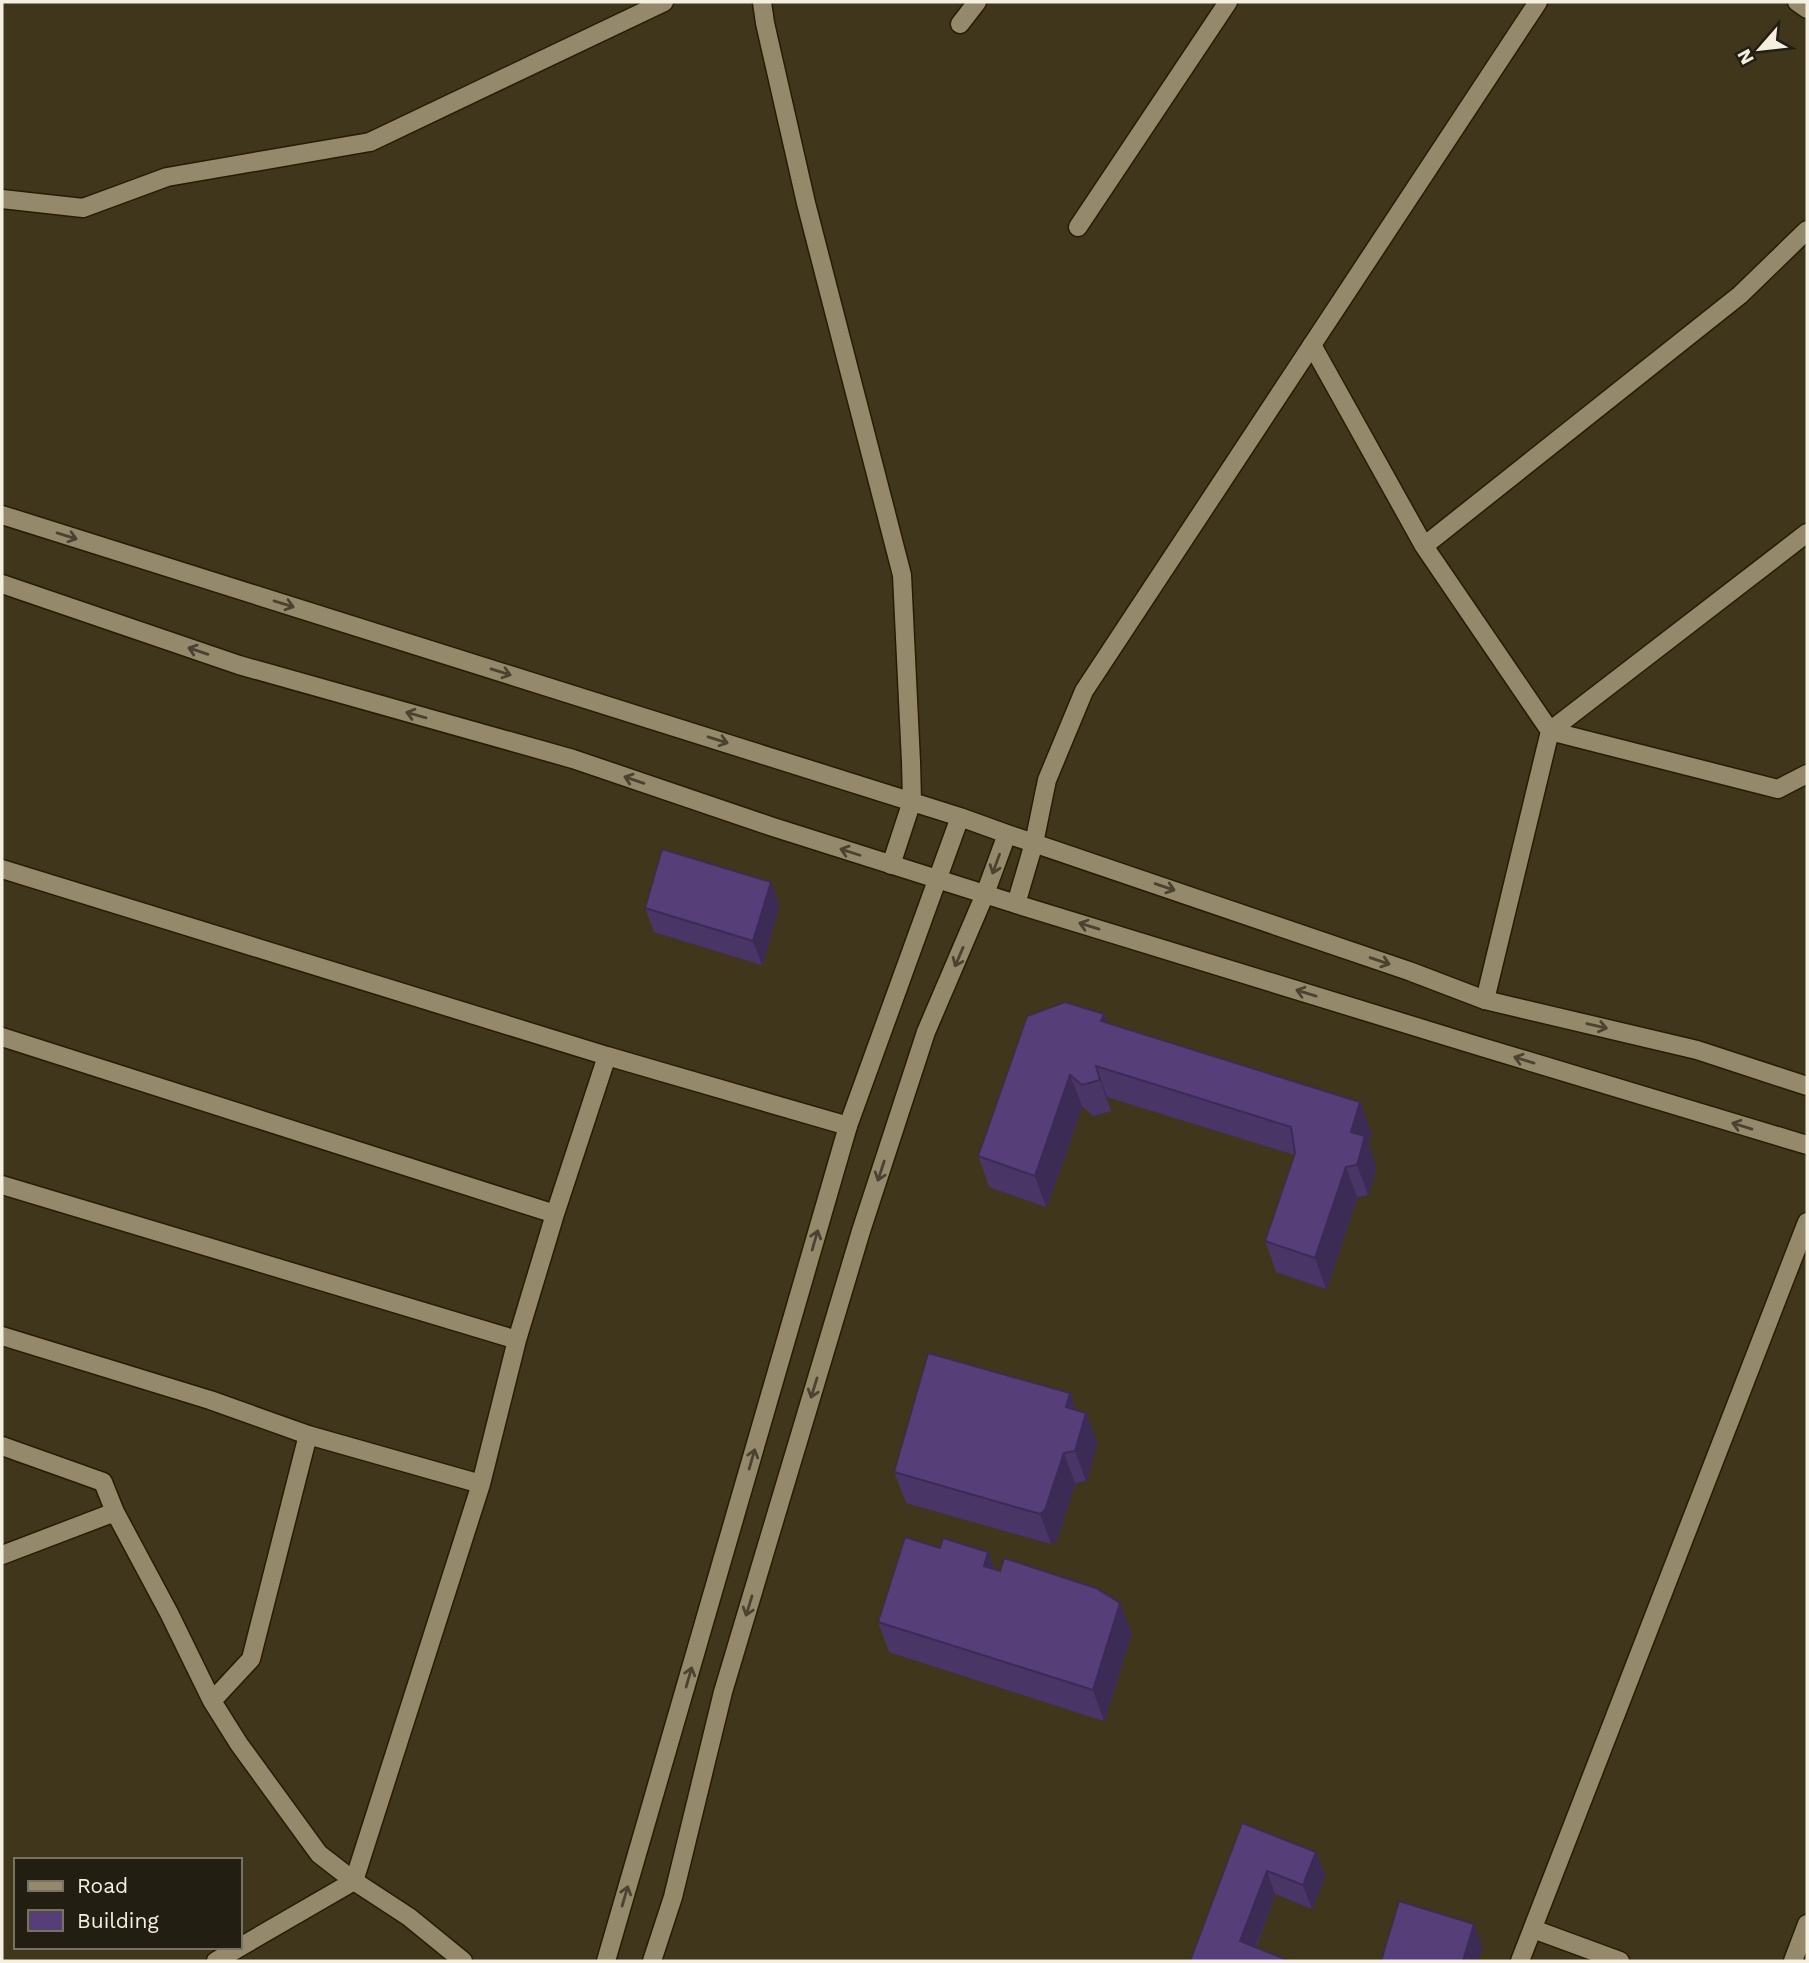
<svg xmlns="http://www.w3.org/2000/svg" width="1809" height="1963" font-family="'Work Sans',sans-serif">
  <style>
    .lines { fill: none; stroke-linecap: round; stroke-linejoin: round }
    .minor-casing { stroke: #271d03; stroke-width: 21 }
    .tertiary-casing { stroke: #271d03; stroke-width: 21 }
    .minor { stroke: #94896b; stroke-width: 18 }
    .tertiary { stroke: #94896b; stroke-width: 18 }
    .wall { fill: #4a3567 }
    .shaded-wall { fill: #3c2b54 }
    .building { fill: #563e78; stroke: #3c2b54; stroke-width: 2 }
    .oneway { stroke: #4b4331 }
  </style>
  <rect width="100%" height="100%" fill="#40361b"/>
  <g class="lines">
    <g class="minor-casing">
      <path id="minor" d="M1797 2 1807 9
        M960 24 977 2
        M2 199 83 208 167 177 370 142 664 2
        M1078 227 1228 2
        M1807 230 1740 295 1424 546 1550 731 1778 789 1807 774
        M1312 345 1424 546
        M2 869 607 1056
        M1485 1000 1550 731 1807 533
        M2 1037 555 1214
        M2 1185 517 1340
        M2 1336 210 1400 308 1435 481 1484 517 1340 555 1214 607 1056 848 1126
        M2 1446 103 1482 115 1512
        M2 1555 115 1512 169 1613 212 1701 239 1744 319 1854 354 1881 409 1917 463 1961
        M212 1701 251 1659 308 1435
        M1533 1929 1620 1961
        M216 1961 354 1881 481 1484
        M1793 1961 1807 1924"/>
    </g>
    <g class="tertiary-casing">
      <path id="tertiary" d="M762 2 765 23 806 203 902 575 911 762 912 801 891 865
        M2 515 960 817 1007 834 1409 971 1485 1000 1697 1050 1807 1086
        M2 584 239 665 573 759 773 827 1016 904 1475 1045 1807 1145
        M1016 904 1034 843 1047 780 1084 691 1538 2
        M606 1961 848 1126 960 817
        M652 1961 673 1897 723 1692 861 1231 926 1032 985 894 1007 834
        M1520 1961 1807 1222"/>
    </g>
    <use href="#minor" class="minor"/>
    <use href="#tertiary" class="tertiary"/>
  </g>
  <path class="wall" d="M779 905 762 965 654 932 645 908Z
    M1107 1023 1371 1132 1368 1144 1376 1167 1368 1195 1357 1197 1326 1289 1276 1272 1265 1241 1295 1155 1107 1097 1111 1111 1093 1116 1082 1106 1046 1207 989 1187 978 1156Z
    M1070 1393 1076 1410 1086 1413 1097 1443 1086 1481 1075 1483 1056 1541 1051 1544 906 1503 894 1472Z
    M994 1569 1120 1603 1131 1634 1104 1721 889 1652 878 1622Z
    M1242 1823 1316 1852 1325 1875 1312 1909 1275 1894 1256 1947 1291 1961H1190Z"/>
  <path class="shaded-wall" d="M771 882 779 905 762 965 753 941Z
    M1104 1014 1115 1045 1101 1021Z
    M1096 1066 1107 1097 1111 1111 1100 1080Z
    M1070 1075 1082 1106 1046 1207 1035 1176Z
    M1360 1102 1371 1132 1368 1144 1376 1167 1368 1195 1357 1165 1351 1132Z
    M1346 1167 1357 1197 1326 1289 1315 1258Z
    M1070 1393 1081 1424 1066 1407Z
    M1086 1413 1097 1443 1086 1481 1075 1451Z
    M1064 1453 1075 1483 1056 1541 1051 1544 1040 1514Z
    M988 1552 999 1583 984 1566Z
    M1120 1603 1131 1634 1104 1721 1093 1690Z
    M1316 1852 1325 1875 1312 1909 1303 1885Z
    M1267 1871 1275 1894 1250 1961 1240 1941Z
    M1474 1924 1482 1947 1478 1961H1463Z"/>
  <path class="building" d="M662 849 771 882 753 941 645 908Z
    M1065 1002 1104 1014 1101 1021 1360 1102 1351 1132 1365 1136 1357 1165 1346 1167 1315 1258 1265 1241 1295 1153 1291 1127 1096 1066 1100 1080 1082 1085 1070 1075 1035 1176 978 1156 1027 1016Z
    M928 1353 1070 1393 1066 1407 1086 1413 1075 1451 1064 1453 1045 1510 1040 1514 894 1472Z
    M905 1537 940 1548 943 1538 988 1552 984 1566 1000 1571 1004 1558 1096 1588 1120 1603 1093 1690 878 1622Z
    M1242 1823 1316 1852 1303 1885 1267 1871 1240 1941 1290 1961H1190Z
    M1399 1901 1474 1924 1463 1961H1381Z"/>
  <defs><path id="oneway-shaft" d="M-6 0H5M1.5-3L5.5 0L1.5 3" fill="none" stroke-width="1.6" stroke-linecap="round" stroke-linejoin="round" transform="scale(1.75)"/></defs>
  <g class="oneway">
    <use href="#oneway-shaft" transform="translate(67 536) rotate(17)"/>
    <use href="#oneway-shaft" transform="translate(284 604) rotate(17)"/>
    <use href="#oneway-shaft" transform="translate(198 651) rotate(-161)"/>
    <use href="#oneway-shaft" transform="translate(501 672) rotate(17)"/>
    <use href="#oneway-shaft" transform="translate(416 715) rotate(-164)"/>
    <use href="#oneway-shaft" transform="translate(718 740) rotate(17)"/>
    <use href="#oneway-shaft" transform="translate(634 780) rotate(-161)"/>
    <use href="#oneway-shaft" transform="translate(850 852) rotate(-162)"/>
    <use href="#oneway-shaft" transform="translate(996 864) rotate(110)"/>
    <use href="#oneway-shaft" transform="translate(1165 887) rotate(19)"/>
    <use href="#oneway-shaft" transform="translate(1089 926) rotate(-163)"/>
    <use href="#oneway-shaft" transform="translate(959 957) rotate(113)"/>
    <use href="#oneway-shaft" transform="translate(1380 961) rotate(19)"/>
    <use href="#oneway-shaft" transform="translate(1306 993) rotate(-163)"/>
    <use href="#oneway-shaft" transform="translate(1597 1026) rotate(13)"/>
    <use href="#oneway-shaft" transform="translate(1524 1060) rotate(-163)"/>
    <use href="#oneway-shaft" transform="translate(1742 1126) rotate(-163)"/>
    <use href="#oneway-shaft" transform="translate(881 1171) rotate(108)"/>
    <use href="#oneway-shaft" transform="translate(815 1240) rotate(-74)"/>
    <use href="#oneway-shaft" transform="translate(814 1388) rotate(107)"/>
    <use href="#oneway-shaft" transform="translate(752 1459) rotate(-74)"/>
    <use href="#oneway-shaft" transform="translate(749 1606) rotate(107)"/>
    <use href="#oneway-shaft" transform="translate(689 1677) rotate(-74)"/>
    <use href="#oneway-shaft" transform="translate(625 1896) rotate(-74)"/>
  </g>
  <rect width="1809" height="1963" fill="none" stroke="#f5efdf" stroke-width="7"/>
  <rect x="14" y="1858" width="228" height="91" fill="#231e12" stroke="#777264" stroke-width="2"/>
  <rect x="28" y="1881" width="35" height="10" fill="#94896b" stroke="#777264" stroke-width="2"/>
  <text x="77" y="1893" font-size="21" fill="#f5efdf">Road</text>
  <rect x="28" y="1910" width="35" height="21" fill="#563e78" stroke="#777264" stroke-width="2"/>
  <text x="77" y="1928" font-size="21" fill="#f5efdf">Building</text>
  <g transform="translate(1760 49) rotate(242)" stroke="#231e12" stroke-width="5" paint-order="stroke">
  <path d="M0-5L12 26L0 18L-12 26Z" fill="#f5efdf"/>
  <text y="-10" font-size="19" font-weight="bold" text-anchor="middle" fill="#f5efdf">N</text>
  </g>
</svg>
